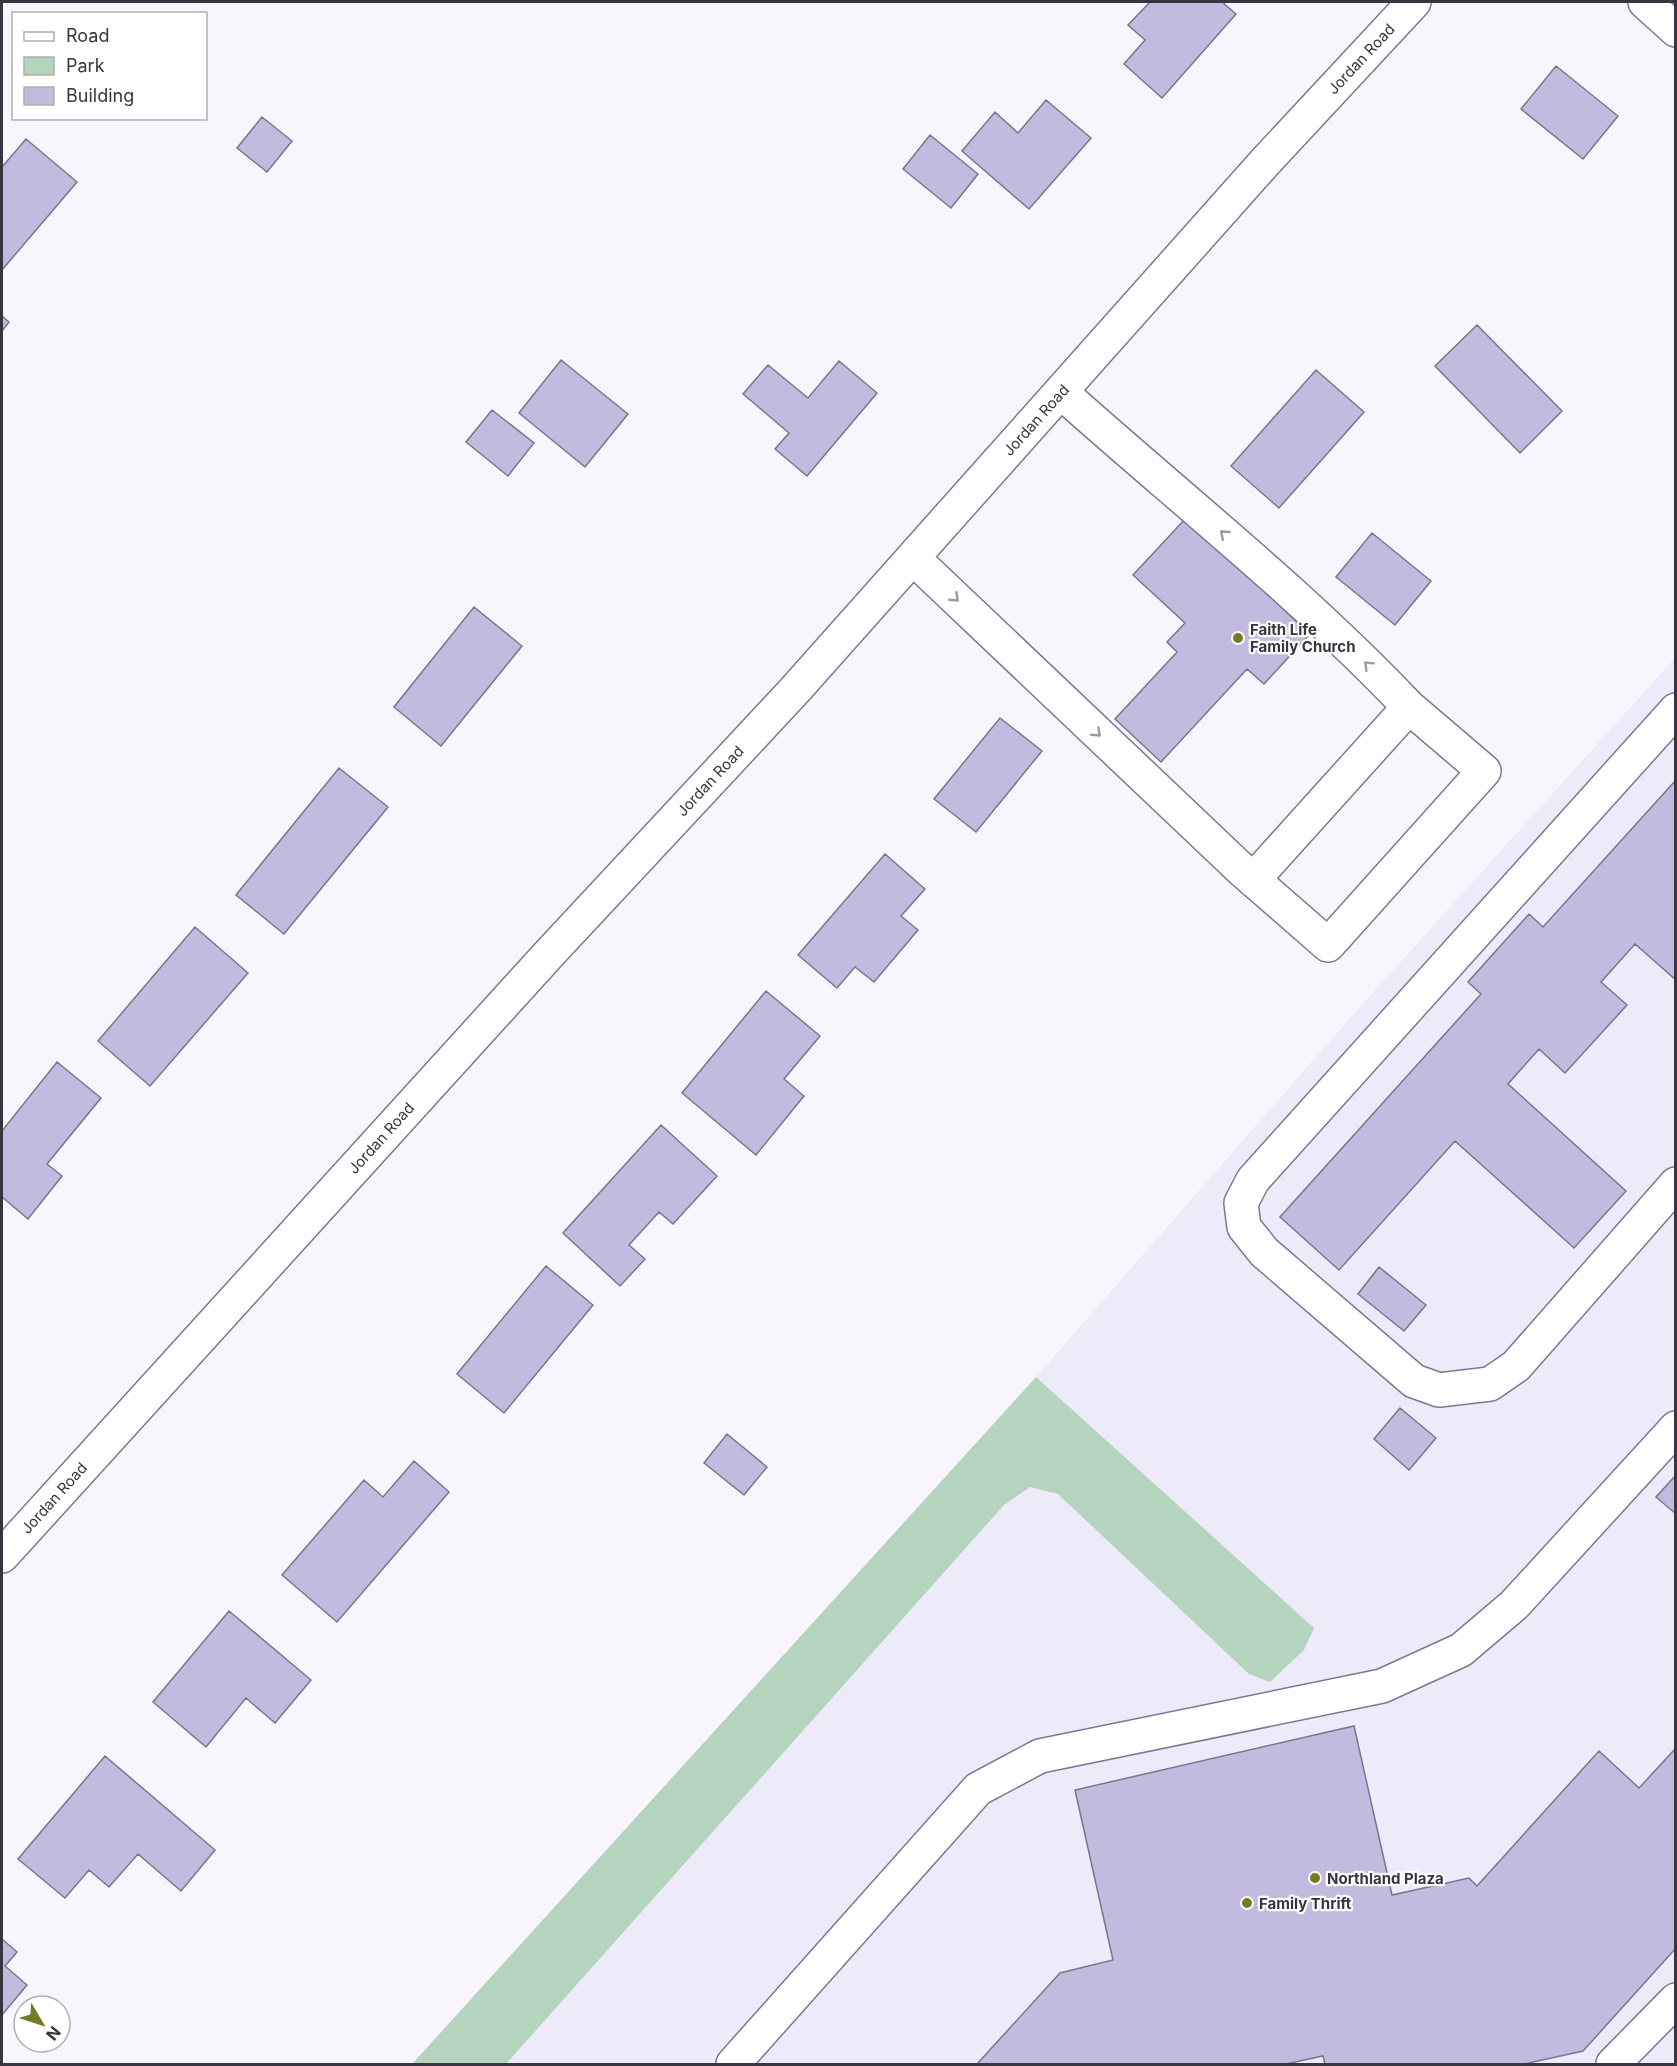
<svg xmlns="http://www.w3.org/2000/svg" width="1677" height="2066" font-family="Inter,sans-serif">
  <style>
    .built { fill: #edeaf9 }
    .green { fill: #b5d4be }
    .building { fill: #c3badf; stroke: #7b748f; stroke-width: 1.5 }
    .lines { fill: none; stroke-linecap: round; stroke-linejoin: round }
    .minor-casing { stroke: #7e7792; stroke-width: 36 }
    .minor { stroke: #fff; stroke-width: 33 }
    .oneway { stroke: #9b9aa0 }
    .poi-dot { fill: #767a24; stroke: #fff; stroke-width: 2 }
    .labels { text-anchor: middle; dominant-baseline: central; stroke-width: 4.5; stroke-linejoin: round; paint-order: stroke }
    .street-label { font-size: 15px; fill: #373540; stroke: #fff }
    .poi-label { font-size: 15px; font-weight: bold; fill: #373540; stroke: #fff; text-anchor: start }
  </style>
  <rect width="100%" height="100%" fill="#f8f6fc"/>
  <path class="built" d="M1675 658V2064H506L1004 1505 1030 1487 1058 1494 1313 1628 1036 1377 1350 1018Z"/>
  <path class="green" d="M1036 1377 1314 1628 1304 1650 1270 1682 1249 1674 1058 1494 1030 1487 1004 1505 506 2064H412Z"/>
  <path class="building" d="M1150 2H1222L1236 14 1162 98 1124 64 1145 40 1128 25Z
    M1556 66 1618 116 1583 159 1521 109Z
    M1046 100 1091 138 1029 209 962 151 995 112 1018 133Z
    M262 117 292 141 267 172 237 148Z
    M930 135 978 174 951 208 903 169Z
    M26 139 77 182 2 270V167Z
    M2 316 9 322 2 331Z
    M1477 325 1562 411 1520 453 1435 366Z
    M561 360 628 414 585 467 519 413Z
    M839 361 877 393 807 476 775 449 789 433 743 394 768 365 808 398Z
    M1316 370 1364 412 1279 508 1231 466Z
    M492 410 534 443 508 476 466 442Z
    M1186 518 1310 634 1264 684 1247 669 1161 762 1115 719 1177 652 1167 642 1185 623 1133 575Z
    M1372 533 1431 581 1395 625 1336 577Z
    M474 607 522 646 441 746 394 707Z
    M1000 718 1042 751 976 832 934 799Z
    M339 768 388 807 284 934 236 895Z
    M1676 780V980L1635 944 1601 982 1627 1005 1565 1073 1539 1049 1508 1084 1626 1191 1574 1248 1455 1141 1339 1270 1280 1217 1481 994 1468 982 1529 914 1543 927Z
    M885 854 925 889 901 916 918 930 874 982 855 967 837 988 798 955Z
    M195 927 248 973 150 1086 98 1041Z
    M766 991 820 1036 784 1079 804 1096 756 1155 682 1093Z
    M57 1062 101 1098 47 1164 62 1176 28 1219 2 1197V1131Z
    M661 1125 717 1176 673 1224 659 1212 629 1245 645 1259 620 1286 563 1233Z
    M546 1266 593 1305 504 1413 457 1374Z
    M1379 1267 1426 1305 1404 1331 1358 1294Z
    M1400 1408 1436 1438 1409 1470 1374 1439Z
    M727 1434 767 1467 744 1495 704 1463Z
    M414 1461 449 1492 337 1622 282 1575 364 1480 383 1497Z
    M1676 1475V1514L1656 1497Z
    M229 1611 311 1680 275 1723 246 1698 206 1747 153 1702Z
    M1354 1726 1392 1895 1469 1878 1477 1886 1599 1751 1639 1788 1676 1748V1948L1583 2051 1524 2064H1325L1323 2056 1286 2064H977L1060 1973 1113 1960 1075 1790Z
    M105 1756 215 1850 181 1891 138 1854 109 1887 89 1870 65 1898 18 1859Z
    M2 1939 17 1952 5 1966 27 1985 2 2015Z"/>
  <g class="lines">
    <g class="minor-casing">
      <path id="minor" d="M1645 2 1676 30
        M1061 392C1177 496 1301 593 1409 707
        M913 558 1242 870 1328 945 1484 771 1409 707 1253 880
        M1676 710 1253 1180 1241 1203 1244 1227 1264 1252 1414 1381 1439 1390 1490 1384 1516 1366 1676 1184
        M2 1556 548 955 794 691 1266 161 1414 2
        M733 2064 978 1789 1040 1756 1382 1686 1461 1650 1514 1605 1676 1428
        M1613 2064 1676 2000"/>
    </g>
    <use href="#minor" class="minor"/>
  </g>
  <defs><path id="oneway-chevron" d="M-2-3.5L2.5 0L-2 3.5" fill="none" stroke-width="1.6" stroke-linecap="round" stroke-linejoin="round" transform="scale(1.5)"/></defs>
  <g class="oneway">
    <use href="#oneway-chevron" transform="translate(1224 534) rotate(-139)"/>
    <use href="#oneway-chevron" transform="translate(955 598) rotate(43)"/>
    <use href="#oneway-chevron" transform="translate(1368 665) rotate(-135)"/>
    <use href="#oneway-chevron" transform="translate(1097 733) rotate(43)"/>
  </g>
  <g class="poi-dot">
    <circle cx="1238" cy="638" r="6"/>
    <circle cx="1315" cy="1878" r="6"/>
    <circle cx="1247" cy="1903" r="6"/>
  </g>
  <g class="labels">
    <g class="street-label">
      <text transform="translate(1361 59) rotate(-47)">Jordan Road</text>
      <text transform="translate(1036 420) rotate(-48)">Jordan Road</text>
      <text transform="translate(710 781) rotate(-47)">Jordan Road</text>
      <text transform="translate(381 1138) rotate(-48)">Jordan Road</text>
      <text transform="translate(54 1498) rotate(-48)">Jordan Road</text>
    </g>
    <g class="poi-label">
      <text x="1250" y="629">Faith Life<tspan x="1250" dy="17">Family Church</tspan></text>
      <text x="1327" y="1878">Northland Plaza</text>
      <text x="1259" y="1903">Family Thrift</text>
    </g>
  </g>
  <rect width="1677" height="2066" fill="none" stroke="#373540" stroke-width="6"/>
  <rect x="12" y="12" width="195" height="108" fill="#ffffff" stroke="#afaeb3" stroke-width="1.5"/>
  <rect x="24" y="32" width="30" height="9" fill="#ffffff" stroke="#afaeb3" stroke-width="1.5"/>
  <text x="66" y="42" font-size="18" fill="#373540">Road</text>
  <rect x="24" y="57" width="30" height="18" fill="#b5d4be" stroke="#afaeb3" stroke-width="1.5"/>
  <text x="66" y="72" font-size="18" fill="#373540">Park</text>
  <rect x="24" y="87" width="30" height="18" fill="#c3badf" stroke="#afaeb3" stroke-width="1.5"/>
  <text x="66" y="102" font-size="18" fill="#373540">Building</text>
  <g transform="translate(42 2024) rotate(129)"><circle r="28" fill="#ffffff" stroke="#afaeb3" stroke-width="1.5"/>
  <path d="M0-4.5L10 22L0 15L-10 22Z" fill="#767a24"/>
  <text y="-9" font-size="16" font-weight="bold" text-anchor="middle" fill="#373540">N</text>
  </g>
</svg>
